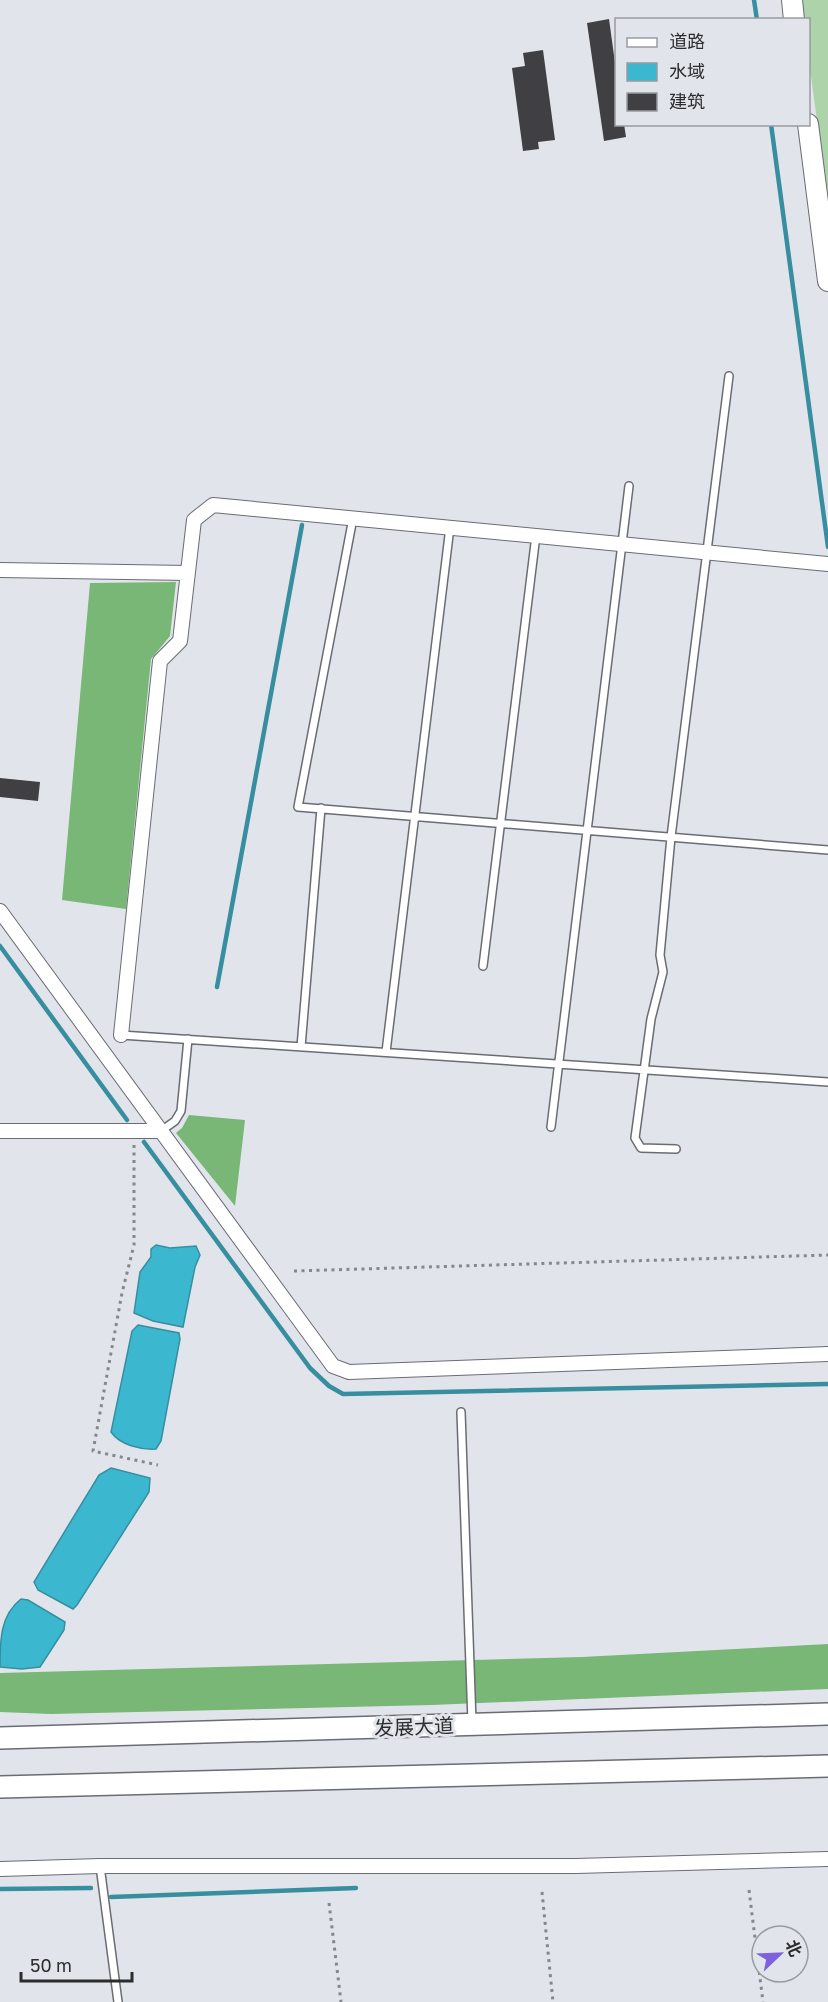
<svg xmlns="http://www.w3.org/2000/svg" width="828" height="2002" font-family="'Golos Text','Noto Sans SC',sans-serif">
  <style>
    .green { fill: #acd3aa }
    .forest { fill: #78b776 }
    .water { fill: #3bb8d0; stroke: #368e9f; stroke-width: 1.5 }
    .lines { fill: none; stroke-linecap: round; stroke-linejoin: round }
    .stream { stroke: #368e9f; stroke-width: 4.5 }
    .building { fill: #3f3f44 }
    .lane-casing { stroke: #696c72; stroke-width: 10 }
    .street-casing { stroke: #696c72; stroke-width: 16 }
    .secondary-casing { stroke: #696c72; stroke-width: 22 }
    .primary-casing { stroke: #696c72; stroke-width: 24 }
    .path { stroke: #84878b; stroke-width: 3; stroke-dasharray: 3 4.5; stroke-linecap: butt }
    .lane { stroke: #fff; stroke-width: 7 }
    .street { stroke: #fff; stroke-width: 14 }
    .secondary { stroke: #fff; stroke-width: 20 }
    .primary { stroke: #fff; stroke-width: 21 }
    .labels { text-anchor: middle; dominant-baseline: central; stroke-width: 6; stroke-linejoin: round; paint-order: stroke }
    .street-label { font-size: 20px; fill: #2b2c2e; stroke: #e1e5eb }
  </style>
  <rect width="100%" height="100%" fill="#e1e5eb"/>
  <path class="green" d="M800 0H828V203L809 61 808 20 803 19Z"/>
  <path class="forest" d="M176 582 170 636 151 659 126 909 62 900 90 583Z
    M189 1115 245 1120 235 1206 176 1133 182 1128Z
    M828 1644V1689L432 1705 51 1714 0 1712V1673L582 1657Z"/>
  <path class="water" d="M156 1245 170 1248 196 1246 200 1255 195 1267 183 1327 153 1321 134 1313 140 1272 151 1257V1249Z
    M138 1325 179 1333 180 1339 161 1441 156 1449C141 1450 120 1445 111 1432L132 1331Z
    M111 1468 150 1478 149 1492 77 1605 73 1609 38 1590 34 1582 99 1475Z
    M21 1599 28 1600 65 1622 64 1630 40 1667 22 1669 0 1667C0 1641 0 1615 21 1599Z"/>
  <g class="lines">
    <path class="stream" d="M754 0 757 20
      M771 124 828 547
      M0 946 127 1120
      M217 987 302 525
      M144 1142 310 1368 329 1386 343 1394 828 1384
      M0 1889 91 1888
      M111 1897 356 1888"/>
  </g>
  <path class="building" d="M609 19 616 70V124H624L626 137 604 141 587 23Z
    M543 50 555 140 538 142 539 149 523 151 512 68 525 66 523 53Z
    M0 778 40 782 38 801 0 797Z"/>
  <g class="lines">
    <g class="lane-casing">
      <path id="lane" d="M353 518 298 807 828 850
        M483 966 536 535
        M121 1035 828 1082
        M301 1047 321 808
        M386 1052 450 527
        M551 1127 629 486
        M161 1131 175 1121 181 1111 188 1039
        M676 1149 641 1148 635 1138 651 1019 663 972 660 955 671 837 729 376
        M461 1412 472 1722
        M100 1866 118 2002"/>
    </g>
    <g class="street-casing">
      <path id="street" d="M0 570 188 573
        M0 911 333 1366 349 1372 828 1354
        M121 1035 160 661 180 641 194 520 213 505 828 564
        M0 1131H161
        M0 1869 100 1866H576L828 1859"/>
    </g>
    <g class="secondary-casing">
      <path id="secondary" d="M792 0 794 20
        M808 124 828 281"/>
    </g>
    <g class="primary-casing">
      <path id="primary" d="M0 1738 828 1714
        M0 1787 828 1766"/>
    </g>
    <path class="path" d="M134 1145V1245L122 1293 93 1451 158 1465
      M294 1271 828 1255
      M749 1890 763 2002
      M542 1892 553 2002
      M329 1903 341 2002"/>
    <use href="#lane" class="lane"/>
    <use href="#street" class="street"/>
    <use href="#secondary" class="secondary"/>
    <use href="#primary" class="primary"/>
  </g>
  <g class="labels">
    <g class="street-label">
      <text transform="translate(414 1726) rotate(-2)">发展大道</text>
    </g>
  </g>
  <rect x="615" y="18" width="195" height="108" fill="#e1e5eb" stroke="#989b9f" stroke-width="1.5"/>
  <rect x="627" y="38" width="30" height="9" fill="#ffffff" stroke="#989b9f" stroke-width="1.5"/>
  <text x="669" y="48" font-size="18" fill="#2b2c2e">道路</text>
  <rect x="627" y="63" width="30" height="18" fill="#3bb8d0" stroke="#989b9f" stroke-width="1.5"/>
  <text x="669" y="78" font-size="18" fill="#2b2c2e">水域</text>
  <rect x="627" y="93" width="30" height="18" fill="#3f3f44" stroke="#989b9f" stroke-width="1.5"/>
  <text x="669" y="108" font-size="18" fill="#2b2c2e">建筑</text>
  <g transform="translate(780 1954) rotate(67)"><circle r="28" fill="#e1e5eb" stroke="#989b9f" stroke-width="1.5"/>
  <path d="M0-4.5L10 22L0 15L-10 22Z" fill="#7c62dd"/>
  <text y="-9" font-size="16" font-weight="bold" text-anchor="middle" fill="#2b2c2e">北</text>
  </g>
  <path d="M21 1972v9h111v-9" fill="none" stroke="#2b2c2e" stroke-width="3"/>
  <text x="30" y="1972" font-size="18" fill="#2b2c2e" stroke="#e1e5eb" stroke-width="4.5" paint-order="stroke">50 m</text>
</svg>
